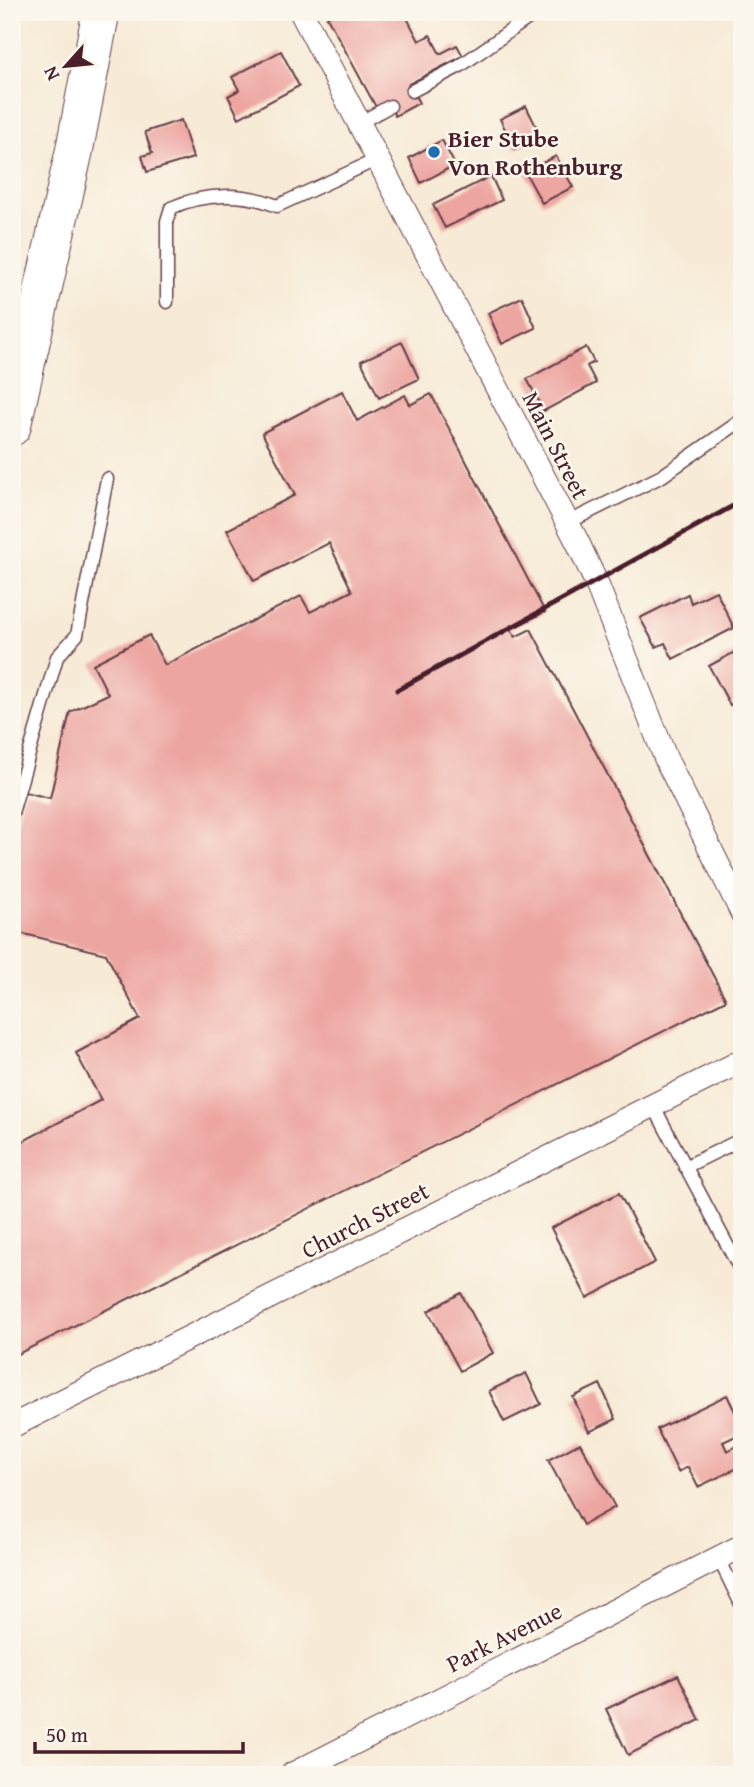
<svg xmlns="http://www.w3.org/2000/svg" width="754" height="1787" font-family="'Gentium Book Plus',serif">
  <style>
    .building { fill: #eda5a1 }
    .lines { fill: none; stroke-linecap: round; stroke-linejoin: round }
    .service-casing { stroke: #643d45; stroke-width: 15 }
    .minor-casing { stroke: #643d45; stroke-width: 25 }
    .primary-casing { stroke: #643d45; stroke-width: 39 }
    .service { stroke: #fff; stroke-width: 12 }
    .minor { stroke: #fff; stroke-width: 23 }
    .primary { stroke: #fff; stroke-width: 37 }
    .rail { stroke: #4a1f2b; stroke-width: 5 }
    .poi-dot { fill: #1f6fb2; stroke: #fbf7ec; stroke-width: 2.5 }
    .labels { text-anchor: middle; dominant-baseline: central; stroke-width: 5; stroke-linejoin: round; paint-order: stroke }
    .poi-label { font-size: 24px; font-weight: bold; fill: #4a1f2b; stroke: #fbf7ec; text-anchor: start }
    .street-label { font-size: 24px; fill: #4a1f2b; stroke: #fbf7ec }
  </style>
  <rect width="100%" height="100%" fill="#fbf7ec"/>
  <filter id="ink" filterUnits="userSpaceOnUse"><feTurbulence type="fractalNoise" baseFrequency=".0143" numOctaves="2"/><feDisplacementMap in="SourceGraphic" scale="14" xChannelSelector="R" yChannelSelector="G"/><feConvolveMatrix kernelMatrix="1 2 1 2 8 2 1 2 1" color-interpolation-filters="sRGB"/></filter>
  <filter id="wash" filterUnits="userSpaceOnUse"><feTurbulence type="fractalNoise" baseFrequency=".00686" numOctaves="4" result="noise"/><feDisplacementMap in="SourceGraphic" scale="28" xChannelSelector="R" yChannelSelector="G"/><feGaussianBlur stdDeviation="1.57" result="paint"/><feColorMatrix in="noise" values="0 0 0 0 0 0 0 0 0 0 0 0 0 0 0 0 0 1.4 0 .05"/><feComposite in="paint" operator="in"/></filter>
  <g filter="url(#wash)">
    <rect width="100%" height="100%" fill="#f7ead6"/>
    <g id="blocks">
      <path class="building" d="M336 12H404L419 41 430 35 440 54 457 45 463 56 409 84 419 103 395 116 388 103 377 109 327 17Z
        M281 51 299 86 239 118 228 96 239 90 232 77Z
        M526 106 541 136 515 149 500 119Z
        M181 120 193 158 147 172 142 156 152 153 145 132Z
        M442 140 455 165 421 183 409 158Z
        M556 156 573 187 542 203 525 172Z
        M491 176 502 200 445 228 433 205Z
        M522 297 536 328 502 344 488 313Z
        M402 342 419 379 379 398 361 361Z
        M586 347 594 362 587 366 596 383 544 411 527 379Z
        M342 391 357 421 405 395 410 405 431 394 545 612 511 629 515 637 531 629 726 1000 12 1357V1147L101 1100 76 1053 140 1019 106 954 12 931V843L24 792 50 798 70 712 108 694 93 664 149 635 165 665 301 596 310 612 352 591 329 543 254 581 227 530 295 495 262 433Z
        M716 591 734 628 673 659 665 643 656 647 640 618 688 594 691 603Z
        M742 648V698L730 705 709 666Z
        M619 1193 655 1262 587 1298 551 1228Z
        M461 1293 493 1353 460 1371 428 1311Z
        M526 1373 541 1404 504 1422 489 1391Z
        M600 1384 616 1419 589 1432 573 1397Z
        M727 1395 742 1426V1433L723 1442 727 1451 741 1444 742 1466 698 1487 688 1467 678 1472 657 1429Z
        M580 1443 615 1507 583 1525 548 1460Z
        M678 1675 700 1720 628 1755 606 1709Z"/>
    </g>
  </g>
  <g filter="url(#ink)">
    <use href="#blocks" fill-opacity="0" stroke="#643d45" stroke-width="2"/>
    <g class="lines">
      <g class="service-casing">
        <path id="service" d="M412 91 460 66 537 12
          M359 123 390 106
          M167 302V221L171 208C203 193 245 192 277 206L378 159
          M567 523 662 476 742 420
          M12 813 57 657 77 635 107 479
          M653 1105 742 1273
          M685 1167 742 1139
          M718 1557 742 1606"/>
      </g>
      <g class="minor-casing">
        <path id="minor" d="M301 12 578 543 596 582 666 759 742 913
          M12 1426 742 1061
          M291 1775 742 1546"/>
      </g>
      <g class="primary-casing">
        <path id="primary" d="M12 427 74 152 101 12"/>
      </g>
      <use href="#service" class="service"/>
      <use href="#minor" class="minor"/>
      <use href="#primary" class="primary"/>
      <path class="rail" d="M397 690 742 501"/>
    </g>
  </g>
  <circle class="poi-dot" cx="434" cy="152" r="7"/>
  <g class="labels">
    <g class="poi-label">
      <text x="448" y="138">Bier Stube<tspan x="448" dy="28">Von Rothenburg</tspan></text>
    </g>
    <g class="street-label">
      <text transform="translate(556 445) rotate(63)">Main Street</text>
      <text transform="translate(365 1220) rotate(-27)">Church Street</text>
      <text transform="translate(504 1637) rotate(-27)">Park Avenue</text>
    </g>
  </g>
  <rect width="754" height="1787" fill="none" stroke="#fbf7ec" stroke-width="42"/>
  <g transform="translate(66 66) rotate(243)" stroke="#fbf7ec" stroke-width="5" paint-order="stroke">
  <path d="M0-5L12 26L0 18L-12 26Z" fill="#4a1f2b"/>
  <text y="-10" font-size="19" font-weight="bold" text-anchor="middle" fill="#4a1f2b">N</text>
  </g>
  <path d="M35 1742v10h208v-10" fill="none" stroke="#4a1f2b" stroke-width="3.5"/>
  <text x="46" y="1742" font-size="21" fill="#4a1f2b" stroke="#fbf7ec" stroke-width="5" paint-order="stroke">50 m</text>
</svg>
